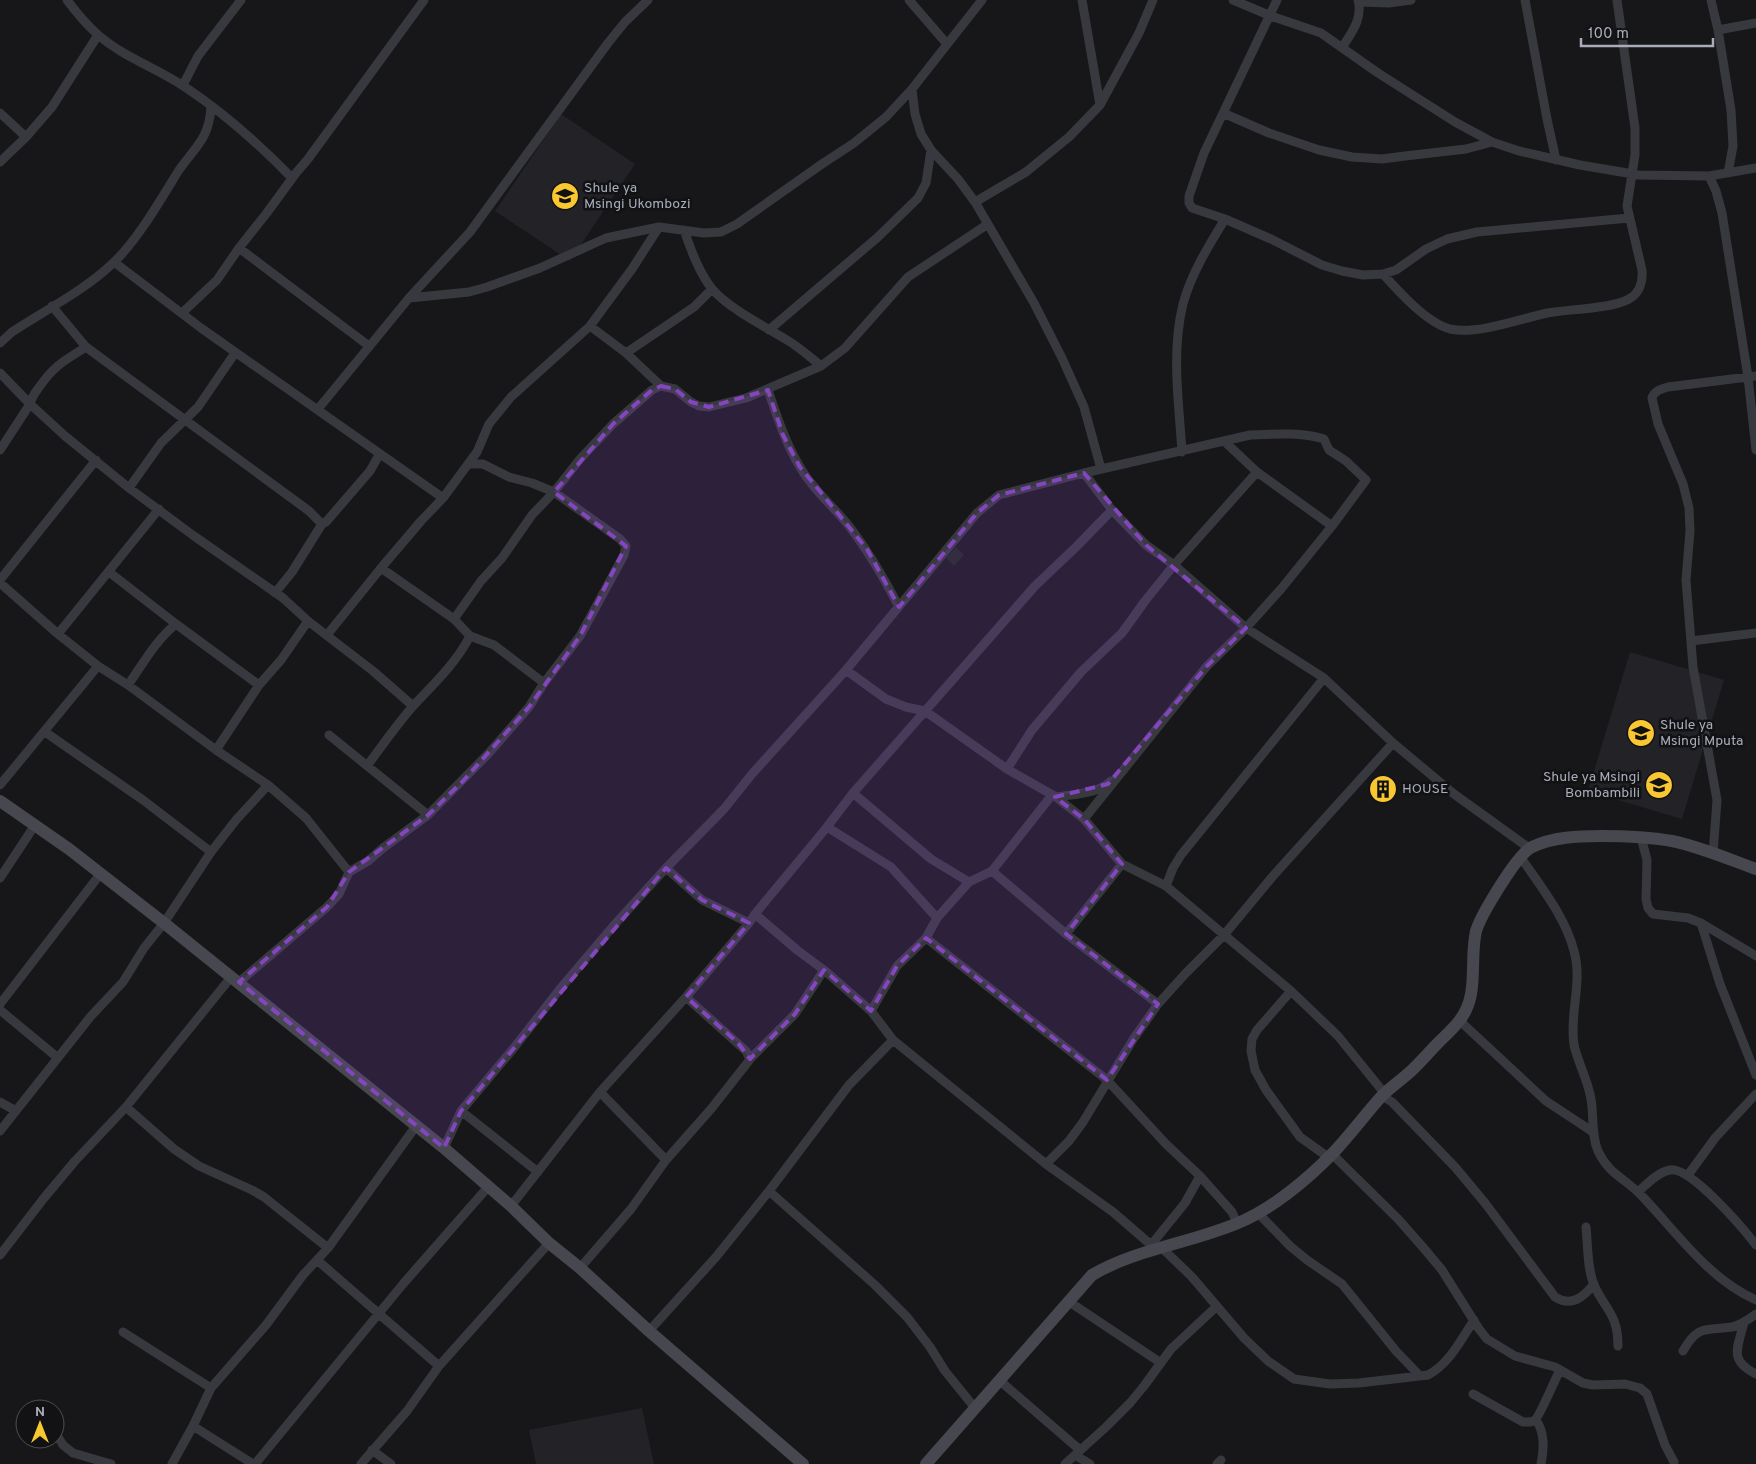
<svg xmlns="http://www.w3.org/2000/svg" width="1756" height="1464" font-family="Overpass,sans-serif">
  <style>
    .built { fill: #232327 }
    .green { fill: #1f2821 }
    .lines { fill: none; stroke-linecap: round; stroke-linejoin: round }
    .street { stroke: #38393f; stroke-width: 9 }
    .secondary { stroke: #46474f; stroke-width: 12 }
    .marked { fill: #8446be; fill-opacity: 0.2; stroke: #8446be; stroke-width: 4; stroke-dasharray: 10 6; stroke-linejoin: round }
    .labels { text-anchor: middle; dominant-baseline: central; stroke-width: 5; stroke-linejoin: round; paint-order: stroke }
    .poi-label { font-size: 14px; fill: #a9adba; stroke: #121214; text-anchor: start }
  </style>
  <rect width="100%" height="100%" fill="#171719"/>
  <path class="built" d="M561 114 635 164 570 261 495 211Z
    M1630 652 1724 680 1682 819 1588 791Z
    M642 1408 654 1464H536L529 1430Z"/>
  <path class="green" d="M956 547 964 555 954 566 946 558Z"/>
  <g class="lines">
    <path class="street" d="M67 0C76 12 86 24 97 34 123 57 157 68 185 87 224 113 259 144 292 178
      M909 0 947 44
      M1082 0 1100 105
      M1233 0 1271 16 1321 33 1378 73 1455 122 1492 142 1519 151 1580 165 1639 175 1709 176 1756 168
      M1277 0 1204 153 1189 196V203L1192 208 1225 219 1271 239 1322 265 1342 271 1363 275 1383 274 1396 270 1426 249 1447 239 1477 232 1629 218
      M1525 0 1547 119 1556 160
      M1711 0 1718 30 1731 110 1733 146 1728 173
      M1359 2 1389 3 1411 0
      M1718 30 1756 23
      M1343 46C1352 32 1363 18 1358 0
      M183 85 198 56 241 0
      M912 89 915 114 921 134 931 150 958 179 975 202 1034 303 1062 358 1084 407 1101 469
      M0 113 26 137
      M1223 113 1269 133 1319 150 1352 157 1382 159 1405 156 1466 149 1492 142
      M0 162 26 137 52 107 98 35
      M1709 176 1716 191 1722 213 1748 377 1756 450
      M975 202 1026 172 1069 137 1100 105 1139 33 1153 0
      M684 230C691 250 699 273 713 290 730 309 764 326 787 340 799 347 810 357 821 366
      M239 248 369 346
      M114 262 201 328 443 498
      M1383 274C1399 292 1427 323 1450 329 1477 335 1520 319 1547 313 1569 309 1611 309 1629 299 1640 293 1643 281 1642 270L1627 206 1635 155V128L1617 0
      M409 298 469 292 487 287 540 268 606 238 659 227 704 233 721 232 737 224 822 164 854 143 886 117 912 89 982 0
      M52 306 86 347 309 511 322 524
      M182 313 217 280 239 248 266 214 296 173 308 159 424 0
      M590 326 626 353 661 386
      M769 330 878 237 918 198 926 183 931 150
      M0 343 12 332C45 310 84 291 113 263 137 241 161 199 179 170 196 146 209 139 211 107
      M626 353 694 307 712 289
      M0 373 30 404 65 436 129 488 194 536 283 598 308 621 373 671 413 706
      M768 390C777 416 785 442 800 467 813 490 833 506 849 526 869 552 884 578 899 607
      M318 409 409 298 470 232 608 43 625 22 648 0
      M1224 441 1257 472 1332 526
      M0 450 30 404C32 396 35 393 40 386 55 365 64 361 86 347
      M1182 452C1179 403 1171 352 1183 304 1191 274 1209 245 1225 219
      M1084 473 1112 510 1146 545 1174 565 1246 628 1324 678 1393 743 1454 794 1529 848
      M129 488 161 443 198 407 235 353
      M381 568 454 619
      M109 572 176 624 259 685
      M0 580 96 460
      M0 583 58 634 98 666 128 685 216 750 268 785 306 818 349 872
      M275 593 292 572 322 524 326 522 370 471 379 455
      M58 634 159 509
      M327 635 381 568 421 521 443 498 477 452 489 424 511 397 590 326 632 269 659 227
      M1691 641 1756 633
      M846 670 886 699 906 707 925 711 1007 769 1056 797 1084 819 1122 864 1166 886 1291 991 1338 1036 1385 1094
      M544 683 494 645 470 636 454 619 481 581 502 558 532 515 554 492 580 459 613 424 652 390 661 386 675 389 691 402 699 406 709 407 746 398 821 366 845 348 908 277 988 224
      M128 685C143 664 155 641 176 624
      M45 732 143 800 211 852
      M329 735 428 815
      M216 750 259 685 281 660 308 621
      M367 766C382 746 397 724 414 705 435 683 456 663 470 636
      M1007 769 1032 730 1081 672 1122 633 1145 601 1174 565 1257 472
      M0 785 98 666
      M853 793 931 859 969 882
      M1056 797C1074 794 1098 794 1111 781
      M827 827 891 867 937 918
      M1641 837 1647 860 1646 899 1648 908 1653 914 1688 918 1701 923 1756 956
      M1713 854 1717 800 1693 667 1686 580 1690 531 1689 508 1683 484 1658 424 1652 398C1654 391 1661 389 1668 387L1756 376
      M1520 856C1540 886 1565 916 1574 951 1583 982 1569 1014 1574 1045 1578 1063 1588 1080 1591 1099 1594 1116 1591 1135 1598 1151 1608 1173 1624 1178 1640 1194 1676 1231 1707 1278 1756 1300
      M666 868 702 900 749 923
      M992 871 1066 934 1158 1004
      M0 878 35 825
      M1166 886 1173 868 1181 855 1324 678
      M755 914 797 950 824 970 871 1011 893 1040 1046 1164 1113 1212 1157 1250
      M1701 923 1720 984 1756 1075
      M1066 934 1122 864
      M926 938 1107 1080 1166 1144 1200 1176 1232 1212 1237 1223
      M239 982 327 907 339 894 349 872 368 861 383 848 428 815 488 754 529 707 544 683 580 636 624 555 626 546 620 539 554 492 532 483 509 477 483 464H469
      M1291 991 1257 1030 1252 1039 1251 1051 1255 1070 1266 1090 1300 1137 1328 1157
      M0 1004 101 873
      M0 1010 58 1058
      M871 1011 897 966 926 938 937 918 969 882 992 871 1052 795
      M1460 1021 1546 1101 1593 1132
      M750 1059 795 1014 824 970
      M600 1092 666 1160
      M1382 1096 1392 1102 1455 1167 1485 1203 1555 1297C1571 1307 1583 1298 1594 1284
      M0 1102 16 1111
      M126 1107 174 1149 199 1166 252 1190 264 1197 328 1248
      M461 1111 538 1172
      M0 1131 91 1016 123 982 144 948 164 923 211 852 236 820 268 785
      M444 1148 461 1111 513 1049 560 989 616 923 666 868 724 809 752 774 846 670 977 513 999 495 1084 473 1250 435C1274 434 1300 432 1324 439L1329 450 1346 461 1366 480 1332 526 1281 589 1246 628 1207 666 1084 819
      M1332 1154 1398 1219 1421 1245 1442 1270 1479 1329 1487 1339 1515 1356 1555 1367 1583 1383 1593 1385 1625 1384 1640 1388 1647 1394 1665 1445 1674 1462
      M1046 1164 1069 1141 1083 1122 1134 1038 1158 1004 1185 974 1224 935 1273 876 1393 743
      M1688 1175 1715 1138 1756 1094
      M769 1191 875 1285 907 1317 930 1347 945 1371 975 1408
      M1638 1192C1647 1184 1658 1172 1670 1170 1690 1166 1743 1228 1756 1245
      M511 1206 600 1092 686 997 749 923 755 914 827 827 853 793 1035 586 1076 547 1112 510
      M1258 1213 1290 1246 1307 1260 1342 1284 1396 1351 1420 1376
      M1586 1227C1588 1246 1587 1268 1594 1285 1606 1311 1618 1314 1618 1346
      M1151 1245 1185 1203 1200 1176
      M1162 1248 1192 1277 1244 1338 1268 1361 1294 1379 1330 1384 1359 1383 1428 1375C1449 1364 1461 1340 1474 1320
      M0 1255 44 1198 75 1161 126 1107 232 976
      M317 1260 439 1366
      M580 1268 631 1209 666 1160 711 1109 748 1062 750 1059 746 1051 686 997
      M1068 1301 1161 1363
      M1744 1322C1738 1348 1728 1360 1756 1374
      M649 1331 716 1257 769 1191 849 1085 893 1040
      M123 1332 211 1388
      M1683 1351C1698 1324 1706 1331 1732 1327 1741 1325 1749 1319 1756 1314
      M999 1380 1080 1450
      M1473 1394 1523 1422C1528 1422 1532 1423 1535 1420 1540 1416 1555 1379 1560 1370
      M1536 1420C1545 1433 1544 1448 1541 1464
      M193 1426 253 1464
      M55 1432 63 1445 73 1453 111 1464
      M372 1450 391 1464
      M1075 1455 1090 1464
      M172 1464 193 1426 211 1388 266 1325 303 1275 328 1248 416 1126
      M255 1464 403 1284 488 1187
      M361 1464 407 1411 439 1366 549 1243
      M1065 1464 1106 1427 1130 1403 1144 1386 1171 1349 1216 1307
      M1217 1464 1221 1460"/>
    <path class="secondary" d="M0 801 69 849 164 923 444 1148 511 1206 549 1243 580 1268 649 1331 803 1464
      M926 1464 1092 1275C1136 1249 1191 1243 1238 1223 1272 1209 1308 1179 1334 1152 1350 1135 1364 1116 1380 1098 1388 1089 1400 1081 1410 1072 1420 1063 1428 1053 1438 1043 1445 1036 1453 1029 1459 1021 1480 996 1469 961 1476 931 1481 915 1517 854 1532 847 1553 837 1578 836 1601 836 1625 836 1649 837 1672 841 1701 847 1728 859 1756 869"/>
  </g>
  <path class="marked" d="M661 386 675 389 691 402 709 407 768 390 783 435 800 467 867 549 899 607 977 513 999 495 1084 473 1146 545 1246 628 1207 666 1108 784 1055 797 1084 819 1122 864 1066 934 1158 1004 1107 1080 926 938 897 966 871 1011 824 970 795 1014 750 1059 738 1043 686 997 749 923 702 900 666 868 461 1111 444 1148 239 982 327 907 349 872 428 815 463 781 529 707 580 636 626 546 554 492 613 424 652 390Z"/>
  <defs>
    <g id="school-disc" transform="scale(1.4375)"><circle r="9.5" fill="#f8c731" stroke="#121214"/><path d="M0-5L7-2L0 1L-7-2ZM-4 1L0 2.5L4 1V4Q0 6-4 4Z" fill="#111"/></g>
    <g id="building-disc" transform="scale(1.4375)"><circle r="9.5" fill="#f8c731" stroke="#121214"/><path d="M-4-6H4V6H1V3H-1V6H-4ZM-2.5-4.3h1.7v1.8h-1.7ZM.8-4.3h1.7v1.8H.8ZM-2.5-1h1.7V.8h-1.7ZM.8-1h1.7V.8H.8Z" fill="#111"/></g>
  </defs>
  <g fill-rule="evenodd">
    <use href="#school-disc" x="565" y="196"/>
    <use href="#school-disc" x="1641" y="733"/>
    <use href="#school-disc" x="1659" y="785"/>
    <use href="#building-disc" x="1383" y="789"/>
  </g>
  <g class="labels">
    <g class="poi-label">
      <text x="584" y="188">Shule ya<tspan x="584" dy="16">Msingi Ukombozi</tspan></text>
      <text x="1660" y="725">Shule ya<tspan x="1660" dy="16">Msingi Mputa</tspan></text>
      <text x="1640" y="777" text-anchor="end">Shule ya Msingi<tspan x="1640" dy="16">Bombambili</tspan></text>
      <text x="1402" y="789">HOUSE</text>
    </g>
  </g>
  <g transform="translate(40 1424)"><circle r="24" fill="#121214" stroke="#4e5056"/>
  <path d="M0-4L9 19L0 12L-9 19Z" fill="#f8c731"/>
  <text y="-8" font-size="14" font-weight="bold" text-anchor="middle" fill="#a9adba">N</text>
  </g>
  <path d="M1581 38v8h132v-8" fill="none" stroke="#a9adba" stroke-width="2.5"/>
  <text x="1588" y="38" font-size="15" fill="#a9adba" stroke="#121214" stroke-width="4" paint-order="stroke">100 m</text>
</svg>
